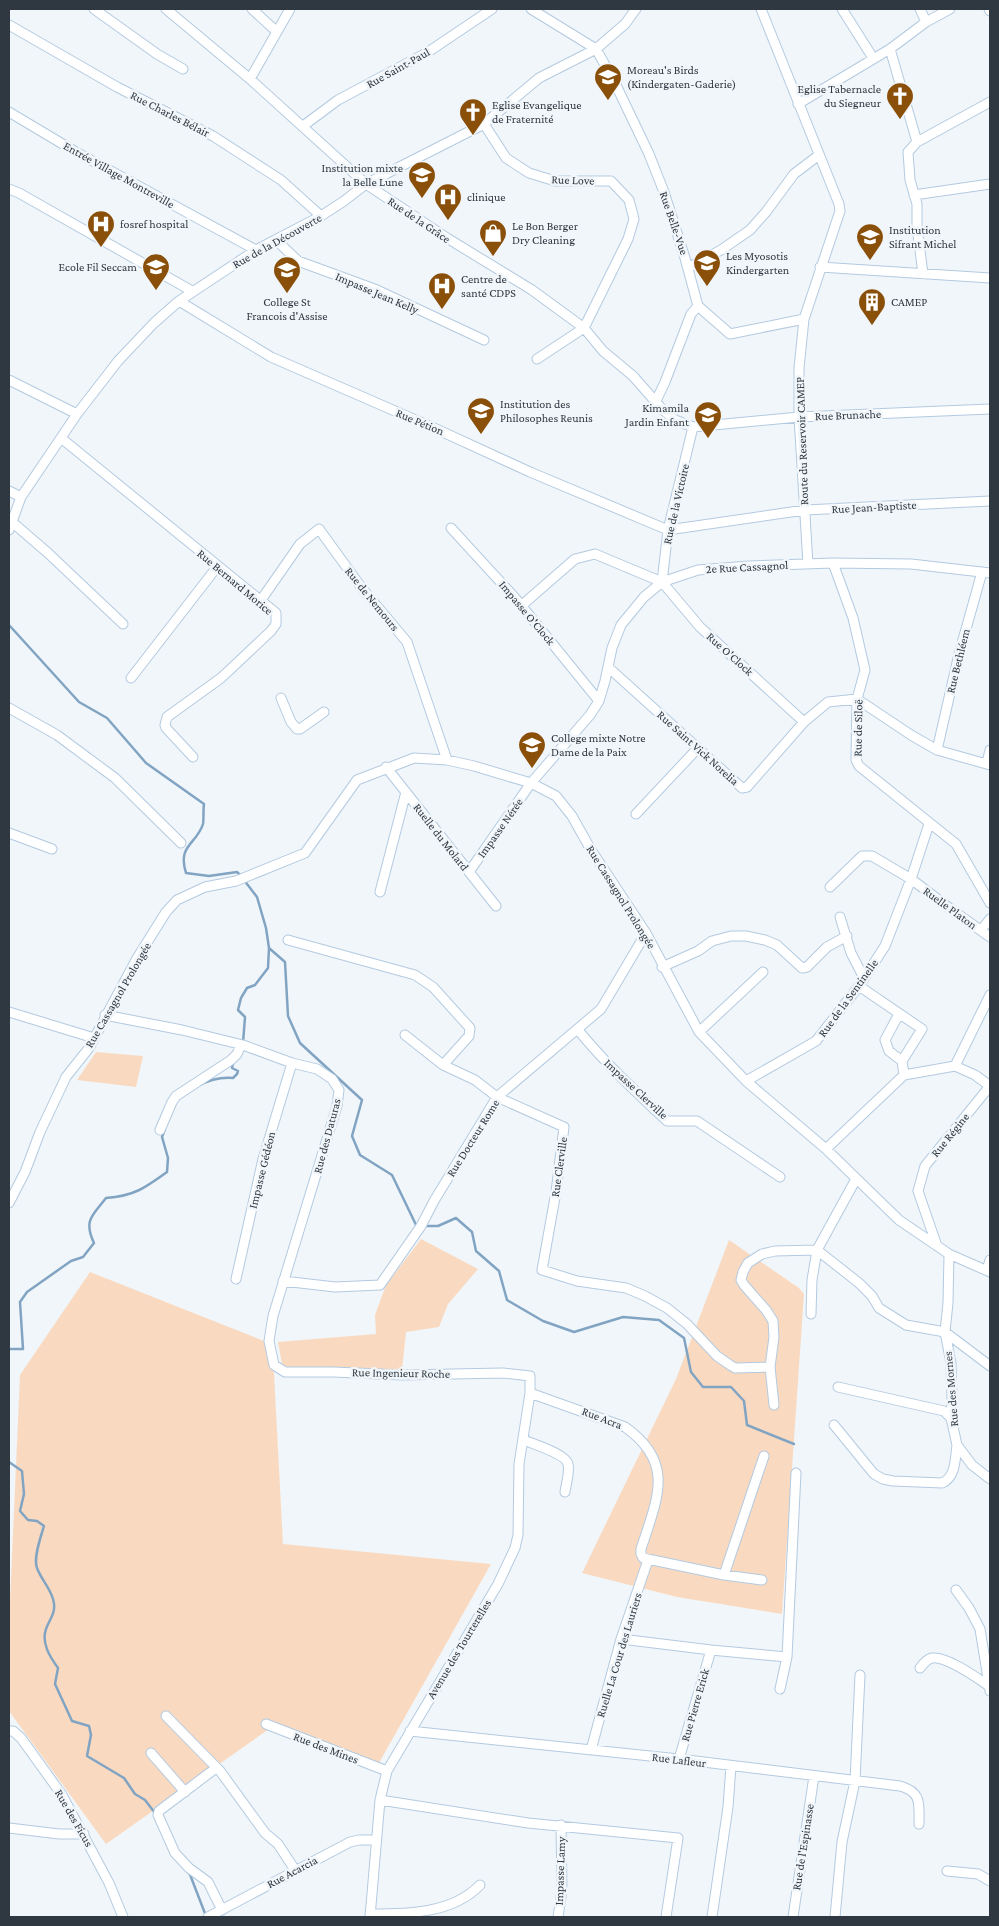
<svg xmlns="http://www.w3.org/2000/svg" width="999" height="1926" font-family="'Crimson Pro',serif">
  <style>
    .green { fill: #f9dac1 }
    .lines { fill: none; stroke-linecap: round; stroke-linejoin: round }
    .stream { stroke: #82a4c3; stroke-width: 2.5 }
    .minor-casing { stroke: #b3cae0; stroke-width: 11 }
    .minor { stroke: #fff; stroke-width: 9 }
    .labels { text-anchor: middle; dominant-baseline: central; stroke-width: 5; stroke-linejoin: round; paint-order: stroke }
    .street-label { font-size: 12px; fill: #2f3841; stroke: #f1f6fa }
    .poi-label { font-size: 12px; fill: #2f3841; stroke: #f1f6fa; text-anchor: start }
  </style>
  <rect width="100%" height="100%" fill="#f1f6fa"/>
  <path class="green" d="M96 1052 143 1056 136 1087 77 1080Z
    M421 1239 478 1269 448 1304 439 1327 406 1332 402 1370H283L278 1342 376 1334 375 1315 386 1285Z
    M729 1240 799 1288 804 1294 782 1614 677 1597 582 1573 676 1379Z
    M90 1272 264 1341 274 1373 283 1544 491 1564 375 1770 269 1729 106 1844 9 1711V1624L20 1375Z"/>
  <g class="lines">
    <path class="stream" d="M9 625 79 702 107 718 146 763 204 804C203 810 204 818 203 824 197 844 177 845 186 873L209 876 237 872 241 876
      M269 948 285 962 288 1016 300 1043 362 1100 352 1136 360 1155 392 1175 417 1227H419
      M243 1043 245 1017 238 1010 241 998 247 988 255 985 268 968 269 948 266 928 257 897 244 880
      M198 1086C209 1080 221 1077 233 1078L237 1074 238 1071 232 1068 233 1063
      M424 1226H438L456 1218 472 1232 476 1251 499 1271 507 1300 543 1321 574 1332 623 1317 659 1320 684 1338 691 1372 703 1387H731L744 1401 747 1425 794 1444
      M9 1349H23L20 1302 27 1292 71 1261 83 1257 94 1243C83 1220 93 1215 106 1198 134 1196 145 1188 167 1172L168 1158 162 1137 165 1129
      M9 1462 22 1471 24 1494 20 1511 28 1520 37 1521 44 1526C41 1536 33 1558 37 1568 41 1579 50 1588 53 1599 57 1612 50 1618 46 1629 41 1643 50 1657 58 1668L55 1684 72 1721 89 1726 91 1735 87 1756 124 1778 135 1794 145 1800 155 1813
      M189 1872 206 1916"/>
    <g class="minor-casing">
      <path id="minor" d="M94 9 157 54 183 69
        M166 9 250 79 366 184 447 238 532 290 584 328 603 351 633 376 662 409 675 420 693 427 799 417 990 409
        M252 9 277 32
        M531 9 596 49 615 83 649 154 664 192 685 258 698 306 691 314 665 382 656 401
        M761 9 839 204 840 211 804 319 799 368V417L808 564
        M842 9 873 58
        M920 9 926 22
        M989 9 990 11
        M9 25 117 87 213 136 281 180 321 216
        M890 49 917 142
        M250 79 290 9
        M798 104 890 49 926 22 950 9
        M9 112 76 152 256 250
        M484 124 506 158 529 173 555 181H611L629 200 634 219 628 239 584 328 537 359
        M303 126 338 100 428 52 492 9
        M9 189 19 193 192 291
        M914 195 990 184
        M276 240 298 261 377 290 484 340
        M820 267 990 278
        M688 268 721 250 750 230 766 212 794 174 819 155
        M923 274 917 227V204L910 180 908 152 917 142 990 102
        M179 301 271 357 434 428 530 472 668 530 805 510 990 501
        M698 306 730 334 804 319
        M9 380 77 414
        M61 438 276 613V624L271 631 221 678 167 717 165 725 166 728 193 757
        M9 491 21 497
        M12 522 48 553 123 624
        M451 528 516 599 599 701
        M9 530 21 497 77 414 118 361 154 323 179 301 256 250 321 216 344 201 366 184 484 124 539 78 596 49 625 24 636 9
        M833 563 853 618 865 670 857 699 856 760 859 766 956 844 990 903
        M662 582 668 530 693 427
        M261 600 300 544 319 529 361 587 407 642 447 760
        M521 606 575 559 595 554 662 582 700 627 804 722
        M608 667 742 788 747 787 804 722 828 702 857 699 911 735 937 750 990 765
        M131 678 217 567
        M281 698 291 722 297 729H300L324 712
        M9 708 57 735 115 778 181 843
        M937 750 959 654 982 572
        M987 763 990 750
        M386 767 496 906
        M636 814 697 749
        M9 833 52 849
        M469 872 531 783 590 715 599 701 605 681 612 648 621 625 644 597 662 582 698 570 749 566 833 563 911 564 990 573
        M830 887 862 856H872L911 879 952 910 990 937
        M380 892 406 792
        M840 917 851 953 864 978
        M981 930 990 919
        M288 940 415 975 433 987 470 1028 469 1036 443 1065
        M662 967 698 951 712 941 731 936H746L765 940 777 945 802 968 807 967 827 947 847 936
        M859 986 922 1029 902 1061 904 1075
        M9 1012 94 1038
        M899 1014 885 1040 889 1051 902 1061
        M105 1015 182 1030 243 1045 292 1063 317 1069 332 1079 339 1090 337 1106 273 1316 269 1341 274 1365 285 1372H333L402 1375 503 1373 530 1376V1393L519 1464 518 1535 515 1548 498 1584 387 1771 380 1800 370 1917
        M578 1030C605 1063 636 1092 667 1121H697L780 1177
        M699 1032 763 972
        M405 1035 443 1065 475 1080 497 1097 564 1127 556 1192 542 1270 577 1281 626 1288 645 1296 667 1308 687 1324 717 1356 730 1365 735 1368 770 1367
        M955 1066 990 995
        M746 1081 816 1041 859 986 885 946 911 879 929 824
        M160 1130 172 1102 176 1096 231 1060 237 1054 241 1045
        M826 1149 904 1075 955 1066 975 1075 990 1086
        M9 1203 25 1172 40 1132 66 1077 89 1048 136 960 166 912 177 900 205 887 236 881 305 853 357 780 414 758 447 760 474 766 531 783 556 796 572 816 591 850 646 933 699 1032 746 1081 826 1149 899 1220 949 1254 990 1272
        M937 1246 918 1191 925 1166 990 1086
        M949 1254 948 1303 945 1332 951 1363 952 1398 951 1418 957 1445 972 1465 990 1479
        M987 1270 990 1260
        M236 1279 263 1159 292 1063
        M283 1281 335 1287 380 1285 421 1226 434 1201 497 1097 601 1009 646 933
        M811 1314 812 1280 817 1250 856 1179
        M838 1387 944 1411 951 1418
        M530 1393 625 1427C676 1463 657 1499 641 1549V1554L643 1558 724 1575 762 1580
        M774 1405 770 1367 774 1337 773 1321 766 1310 744 1285 741 1280 743 1272 748 1263 762 1254 775 1251 817 1250 859 1283 872 1296 879 1308 906 1325 945 1332 990 1366
        M834 1425 874 1474 883 1479 893 1481 942 1483C956 1477 955 1459 957 1445
        M524 1440C533 1444 566 1454 568 1464 570 1472 566 1484 565 1492
        M724 1575 764 1456
        M956 1590 969 1608 980 1629 990 1691
        M621 1639 711 1650 787 1657 796 1473
        M920 1668C923 1664 927 1659 932 1658 947 1656 977 1678 989 1686
        M780 1689 787 1657
        M166 1716 217 1768
        M266 1724 387 1771
        M9 1731H13L21 1738 62 1795 109 1883 123 1917
        M410 1731 679 1759 900 1786C922 1792 919 1804 919 1824
        M591 1750 621 1639 648 1560
        M151 1753 185 1792
        M679 1759 711 1650
        M380 1800 528 1823 678 1838 666 1917
        M9 1828 59 1834H84
        M947 1871 978 1874 990 1881
        M222 1910 208 1882 189 1868 175 1853 158 1815 159 1811 212 1771 217 1768 220 1771 265 1833 278 1844 295 1870
        M370 1914C407 1914 452 1914 480 1885
        M208 1917 350 1842 359 1840H376
        M558 1917 562 1890 561 1825
        M712 1917 728 1807 731 1766
        M793 1917 814 1776
        M835 1917 842 1842 855 1781 860 1675"/>
    </g>
    <use href="#minor" class="minor"/>
  </g>
  <defs>
    <g id="school-pin" transform="scale(1.4375)"><path d="M0 17L-7.5 6A9.5 9.5 0 1 1 7.5 6Z" fill="#8a4f09" stroke="#f1f6fa"/><path d="M0-5L7-2L0 1L-7-2ZM-4 1L0 2.5L4 1V4Q0 6-4 4Z" fill="#fff"/></g>
    <g id="church-pin" transform="scale(1.4375)"><path d="M0 17L-7.5 6A9.5 9.5 0 1 1 7.5 6Z" fill="#8a4f09" stroke="#f1f6fa"/><path d="M-1.2-6h2.4v3.5h3.3v2.4h-3.3V6h-2.4V-.1h-3.3v-2.4h3.3Z" fill="#fff"/></g>
    <g id="hospital-pin" transform="scale(1.4375)"><path d="M0 17L-7.5 6A9.5 9.5 0 1 1 7.5 6Z" fill="#8a4f09" stroke="#f1f6fa"/><path d="M-5-5h3v3.5h4V-5h3V5h-3V1.5h-4V5h-3Z" fill="#fff"/></g>
    <g id="shop-pin" transform="scale(1.4375)"><path d="M0 17L-7.5 6A9.5 9.5 0 1 1 7.5 6Z" fill="#8a4f09" stroke="#f1f6fa"/><path d="M-5-2.5h2.3a2.7 3.5 0 0 1 5.4 0H5L5.5 6h-11ZM-1.5-2.5h3a1.5 2.3 0 0 0-3 0Z" fill="#fff"/></g>
    <g id="building-pin" transform="scale(1.4375)"><path d="M0 17L-7.5 6A9.5 9.5 0 1 1 7.5 6Z" fill="#8a4f09" stroke="#f1f6fa"/><path d="M-4-6H4V6H1V3H-1V6H-4ZM-2.5-4.3h1.7v1.8h-1.7ZM.8-4.3h1.7v1.8H.8ZM-2.5-1h1.7V.8h-1.7ZM.8-1h1.7V.8H.8Z" fill="#fff"/></g>
    <g id="university-pin" transform="scale(1.4375)"><path d="M0 17L-7.5 6A9.5 9.5 0 1 1 7.5 6Z" fill="#8a4f09" stroke="#f1f6fa"/><path d="M0-5L7-2L0 1L-7-2ZM-4 1L0 2.5L4 1V4Q0 6-4 4Z" fill="#fff"/></g>
  </defs>
  <g fill-rule="evenodd">
    <use href="#school-pin" x="608" y="77"/>
    <use href="#church-pin" x="900" y="96"/>
    <use href="#church-pin" x="473" y="112"/>
    <use href="#school-pin" x="422" y="175"/>
    <use href="#hospital-pin" x="448" y="197"/>
    <use href="#hospital-pin" x="101" y="224"/>
    <use href="#shop-pin" x="493" y="233"/>
    <use href="#school-pin" x="870" y="237"/>
    <use href="#school-pin" x="707" y="263"/>
    <use href="#school-pin" x="156" y="267"/>
    <use href="#school-pin" x="287" y="270"/>
    <use href="#hospital-pin" x="442" y="286"/>
    <use href="#building-pin" x="872" y="302"/>
    <use href="#university-pin" x="481" y="411"/>
    <use href="#school-pin" x="708" y="415"/>
    <use href="#school-pin" x="532" y="745"/>
  </g>
  <g class="labels">
    <g class="street-label">
      <text transform="translate(398 68) rotate(-29)">Rue Saint-Paul</text>
      <text transform="translate(170 114) rotate(27)">Rue Charles Bélair</text>
      <text transform="translate(119 175) rotate(29)">Entrée Village Montreville</text>
      <text transform="translate(573 180) rotate(2)">Rue Love</text>
      <text transform="translate(419 220) rotate(34)">Rue de la Grâce</text>
      <text transform="translate(674 223) rotate(71)">Rue Belle-Vue</text>
      <text transform="translate(277 241) rotate(-29)">Rue de la Découverte</text>
      <text transform="translate(377 293) rotate(23)">Impasse Jean Kelly</text>
      <text transform="translate(848 415) rotate(-2)">Rue Brunache</text>
      <text transform="translate(420 422) rotate(23)">Rue Pétion</text>
      <text transform="translate(802 441) rotate(-92)">Route du Reservoir CAMEP</text>
      <text transform="translate(676 504) rotate(-77)">Rue de la Victoire</text>
      <text transform="translate(874 507) rotate(-3)">Rue Jean-Baptiste</text>
      <text transform="translate(747 567) rotate(-3)">2e Rue Cassagnol</text>
      <text transform="translate(235 582) rotate(40)">Rue Bernard Morice</text>
      <text transform="translate(372 599) rotate(51)">Rue de Nemours</text>
      <text transform="translate(527 613) rotate(50)">Impasse O'Clock</text>
      <text transform="translate(730 654) rotate(42)">Rue O'Clock</text>
      <text transform="translate(958 661) rotate(-76)">Rue Bethléem</text>
      <text transform="translate(858 728) rotate(-89)">Rue de Siloë</text>
      <text transform="translate(698 748) rotate(42)">Rue Saint Vick Norelia</text>
      <text transform="translate(500 828) rotate(-55)">Impasse Nérée</text>
      <text transform="translate(441 837) rotate(52)">Ruelle du Molard</text>
      <text transform="translate(621 897) rotate(58)">Rue Cassagnol Prolongée</text>
      <text transform="translate(950 908) rotate(36)">Ruelle Platon</text>
      <text transform="translate(118 995) rotate(-60)">Rue Cassagnol Prolongée</text>
      <text transform="translate(848 998) rotate(-54)">Rue de la Sentinelle</text>
      <text transform="translate(636 1089) rotate(43)">Impasse Clerville</text>
      <text transform="translate(950 1135) rotate(-51)">Rue Régine</text>
      <text transform="translate(327 1136) rotate(-75)">Rue des Daturas</text>
      <text transform="translate(473 1138) rotate(-58)">Rue Docteur Rome</text>
      <text transform="translate(559 1167) rotate(-82)">Rue Clerville</text>
      <text transform="translate(262 1170) rotate(-76)">Impasse Gédéon</text>
      <text transform="translate(401 1373) rotate(1)">Rue Ingenieur Roche</text>
      <text transform="translate(951 1389) rotate(-95)">Rue des Mornes</text>
      <text transform="translate(602 1418) rotate(21)">Rue Acra</text>
      <text transform="translate(459 1649) rotate(-59)">Avenue des Tourterelles</text>
      <text transform="translate(619 1655) rotate(-73)">Ruelle La Cour des Lauriers</text>
      <text transform="translate(695 1705) rotate(-74)">Rue Pierre Erick</text>
      <text transform="translate(326 1748) rotate(21)">Rue des Mines</text>
      <text transform="translate(679 1760) rotate(7)">Rue Lafleur</text>
      <text transform="translate(74 1818) rotate(60)">Rue des Ficus</text>
      <text transform="translate(803 1847) rotate(-81)">Rue de l'Espinasse</text>
      <text transform="translate(560 1871) rotate(-88)">Impasse Lamy</text>
      <text transform="translate(292 1872) rotate(-28)">Rue Acarcia</text>
    </g>
    <g class="poi-label">
      <text x="627" y="70">Moreau's Birds<tspan x="627" dy="14">(Kindergaten-Gaderie)</tspan></text>
      <text x="881" y="89" text-anchor="end">Eglise Tabernacle<tspan x="881" dy="14">du Siegneur</tspan></text>
      <text x="492" y="105">Eglise Evangelique<tspan x="492" dy="14">de Fraternité</tspan></text>
      <text x="403" y="168" text-anchor="end">Institution mixte<tspan x="403" dy="14">la Belle Lune</tspan></text>
      <text x="467" y="197">clinique</text>
      <text x="120" y="224">fosref hospital</text>
      <text x="512" y="226">Le Bon Berger<tspan x="512" dy="14">Dry Cleaning</tspan></text>
      <text x="889" y="230">Institution<tspan x="889" dy="14">Sifrant Michel</tspan></text>
      <text x="726" y="256">Les Myosotis<tspan x="726" dy="14">Kindergarten</tspan></text>
      <text x="137" y="267" text-anchor="end">Ecole Fil Seccam</text>
      <text x="461" y="279">Centre de<tspan x="461" dy="14">santé CDPS</tspan></text>
      <text x="287" y="302" text-anchor="middle">College St<tspan x="287" dy="14">Francois d'Assise</tspan></text>
      <text x="891" y="302">CAMEP</text>
      <text x="500" y="404">Institution des<tspan x="500" dy="14">Philosophes Reunis</tspan></text>
      <text x="689" y="408" text-anchor="end">Kimamila<tspan x="689" dy="14">Jardin Enfant</tspan></text>
      <text x="551" y="738">College mixte Notre<tspan x="551" dy="14">Dame de la Paix</tspan></text>
    </g>
  </g>
  <rect width="999" height="1926" fill="none" stroke="#2f3841" stroke-width="20"/>
</svg>
